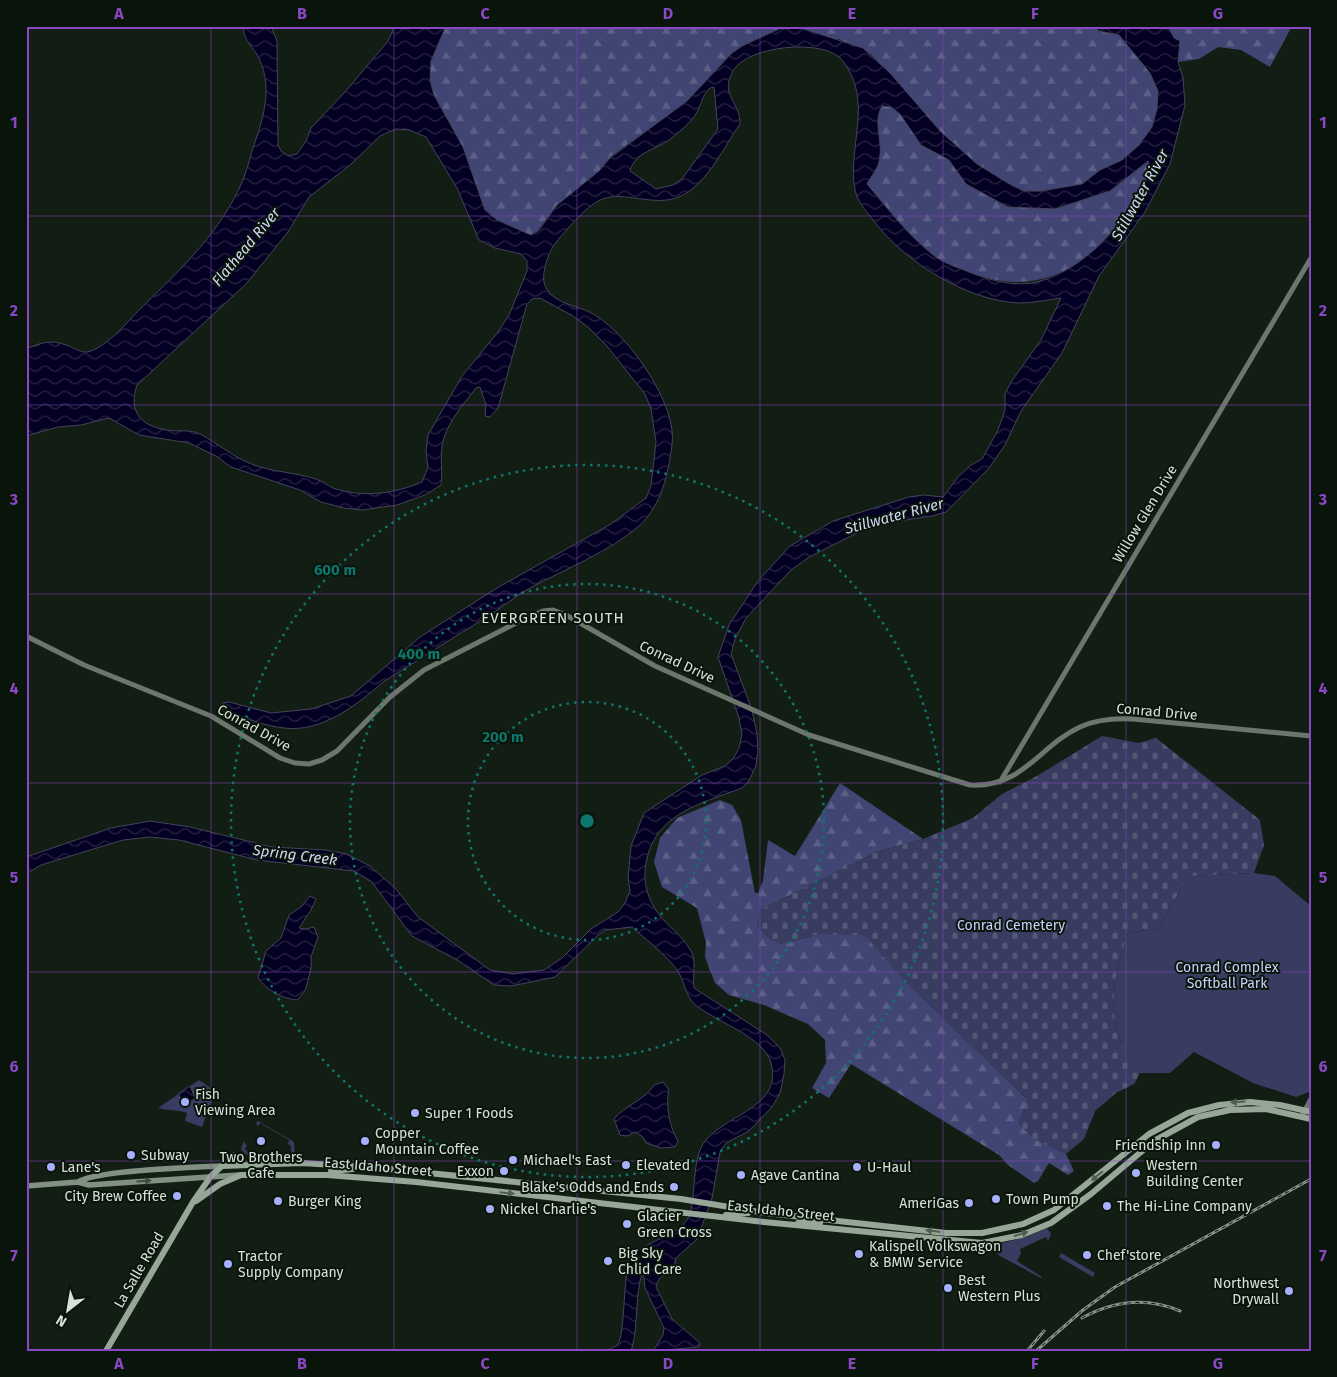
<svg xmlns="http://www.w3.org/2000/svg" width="1337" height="1377" font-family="'Fira Sans',sans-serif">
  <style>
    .green { fill: #383c61 }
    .forest { fill: url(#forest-firs) }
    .cemetery { fill: url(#cemetery-stones) }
    .water { fill: url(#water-waves); stroke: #44445a; fill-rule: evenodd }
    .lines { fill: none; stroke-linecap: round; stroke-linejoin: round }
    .secondary { stroke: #6c766c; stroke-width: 5 }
    .primary { stroke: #829083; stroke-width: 5.5 }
    .highway { stroke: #97a797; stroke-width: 6 }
    .rail-casing { stroke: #869087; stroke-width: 3 }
    .rail { stroke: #09150a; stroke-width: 1; stroke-dasharray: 4; stroke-linecap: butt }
    .oneway { fill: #505e50 }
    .oneway2 { fill: #3f4c40 }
    .grid { fill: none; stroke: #8947c3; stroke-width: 1; stroke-opacity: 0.55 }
    .ring { fill: none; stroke: #0f766e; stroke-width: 2.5; stroke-dasharray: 2.5 5 }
    .poi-dot { fill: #a7b0fc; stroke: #09150a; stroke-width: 2 }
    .labels { text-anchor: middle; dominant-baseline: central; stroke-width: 4; stroke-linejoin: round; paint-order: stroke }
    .street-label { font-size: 14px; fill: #d8e1d9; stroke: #09150a }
    .park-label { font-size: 14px; fill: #c9d0fe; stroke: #09150a }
    .poi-label { font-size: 14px; fill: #d8e1d9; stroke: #09150a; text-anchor: start }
    .water-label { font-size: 15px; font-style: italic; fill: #d0d5f4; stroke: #09150a }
    .neighbourhood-label { font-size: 15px; letter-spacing: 1px; fill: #d8e1d9; stroke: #09150a }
    .centre { fill: #0f766e; stroke: #09150a; stroke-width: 2.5 }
    .ring-label { font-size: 15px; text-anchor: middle; font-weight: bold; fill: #0f766e; stroke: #09150a; stroke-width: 4; stroke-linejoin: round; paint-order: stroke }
    .neatline { fill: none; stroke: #8947c3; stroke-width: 2 }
    .grid-label { font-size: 16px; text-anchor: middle; font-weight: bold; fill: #8947c3 }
  </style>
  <defs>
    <pattern id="forest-firs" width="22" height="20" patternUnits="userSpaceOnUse" patternTransform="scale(1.25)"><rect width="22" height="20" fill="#414574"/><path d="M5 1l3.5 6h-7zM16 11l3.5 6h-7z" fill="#5c6087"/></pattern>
    <pattern id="cemetery-stones" width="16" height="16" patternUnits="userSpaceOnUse" patternTransform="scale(1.25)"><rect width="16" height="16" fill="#383c61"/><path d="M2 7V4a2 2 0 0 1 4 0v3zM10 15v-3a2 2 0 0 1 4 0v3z" fill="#545877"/></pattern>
    <pattern id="water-waves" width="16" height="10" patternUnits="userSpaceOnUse" patternTransform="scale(1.25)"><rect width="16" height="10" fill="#040023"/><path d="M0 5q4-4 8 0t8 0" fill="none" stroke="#282542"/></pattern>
  </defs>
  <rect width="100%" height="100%" fill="#121e13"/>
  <path class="green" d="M1254 873 1275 876 1311 906V1091L1296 1097 1253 1083 1194 1052 1170 1073H1140C1134 1062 1124 1051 1120 1039 1107 1006 1116 964 1129 932L1158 929 1188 876Z
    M199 1080 215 1091 202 1127 185 1121 187 1113C176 1109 168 1111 158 1108Z
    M258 1121 294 1142 295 1156 292 1160C278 1162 247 1163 241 1148L244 1141 247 1147 244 1148 250 1155 255 1154V1158L276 1157V1154L278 1157H287L288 1154 291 1155V1146L288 1144 289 1140 260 1123 258 1126 256 1123Z
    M1047 1228 1051 1234 1048 1241 1046 1237 1020 1249 1021 1253 1017 1261 1042 1277 1041 1278 1000 1256 992 1248 994 1245 1026 1237Z
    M1061 1253 1095 1273 1093 1277 1059 1257Z"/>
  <path class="forest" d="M446 26H1093L1099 31 1119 35 1150 73 1158 91 1157 109 1152 127 1139 145 1122 160 1100 170 1082 184 1041 191H1024L995 176 977 164 941 132 872 55 839 39 732 53 687 101 610 157 599 171 557 205 538 230 531 235 497 220 485 210 463 147 434 95 430 80 431 61Z
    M1168 26H1292L1270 67 1241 50 1218 47 1199 59 1178 62 1180 41 1174 38Z
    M882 106 891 107 900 114 921 145 949 160 966 184 1008 207 1055 209 1110 191 1149 161C1154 176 1136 198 1127 211 1089 268 1037 299 969 272 957 267 942 263 932 254 907 234 888 208 867 184L880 147 877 115Z
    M840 783 923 839 879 851 760 910 781 944 820 934H864L905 981 1027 1099 1033 1138 1066 1154 1074 1171 1068 1175 1049 1163 1038 1181 1034 1183 1008 1165 999 1155 851 1064 829 1098 812 1088 826 1063 825 1040 808 1024 764 1005 729 995 715 983 705 957 706 943 697 908 662 887 654 862 660 838 677 818 720 800 732 805 741 820 755 893H758L763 881 768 840 795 856Z"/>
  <path class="cemetery" d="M1102 736 1138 743 1156 738 1260 820 1264 845 1254 873 1188 876 1158 929 1129 932C1116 964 1107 1006 1120 1039 1124 1051 1134 1062 1140 1073L1134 1084 1116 1093 1095 1111 1084 1139 1066 1154 1032 1138 1018 1123 1027 1099 905 981 864 935 820 934 781 944 766 937 757 925 760 910 879 851 923 839 973 818 1002 794 1037 776Z"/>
  <path class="water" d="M243 26H271L277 41 278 145 281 151 288 156 297 154 306 141 311 128 346 91 388 41 395 26H446L431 61 430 80 434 95 463 147 485 210 497 220 531 235 539 230 557 205 599 171 610 158 687 101 732 53 742 46 783 27 801 28 863 48 891 74 941 132 977 164 1011 185 1024 191H1041L1082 184 1100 170 1122 160 1139 145 1152 127 1157 109 1158 91 1150 73 1119 35 1099 31 1093 26H1168L1174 38 1180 41 1178 62 1183 78 1185 105 1170 164 1145 212 1099 276 1062 353 1021 411 1005 445 989 468 946 512 932 516 873 525 809 557 791 570 746 618 735 639 731 654 752 710 757 734 758 751 756 765 749 781 742 788C700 804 655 813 646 863 643 879 646 893 654 907 663 924 682 934 691 951 697 961 692 976 694 988L767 1035 780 1048 785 1060 784 1074 780 1093 772 1107 749 1131 726 1143 720 1152 712 1198 697 1239 676 1258 674 1267 659 1279 656 1287 672 1319 700 1343 699 1347 653 1351 663 1335 664 1328 645 1288 643 1271C634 1296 639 1322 632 1348L630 1351H605C609 1349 616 1347 618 1344 624 1337 624 1281 628 1266 636 1240 674 1240 687 1220 696 1206 692 1170 700 1150 714 1115 784 1112 771 1063 765 1038 718 1022 698 1007 686 998 686 987 680 975 672 959 645 939 632 927L605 930 597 936 555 977 511 986 494 985 459 961 412 936 372 882 354 871 257 860 179 840 150 837 123 840 41 865 26 874V857L111 828 150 821 190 827 272 847 325 850 347 854 370 866 396 889 418 917 490 970 513 974 544 970 562 958 591 929 618 912 625 903 630 891 628 878 631 846 644 813 702 775 725 766 733 759 739 748 742 734 739 718 718 657 729 625 758 581 790 546 833 521 909 497 924 495 943 497 958 477 971 465 982 459 998 430 1005 410V394L1011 382 1041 340 1061 298C1047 300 1033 303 1019 303 969 301 908 264 877 225 869 214 858 204 855 190 847 146 874 102 843 61 825 37 746 46 733 71 719 95 741 103 740 124 723 148 708 183 681 196 654 209 622 188 598 201 588 207 579 216 571 225 563 234 552 245 548 257 545 266 541 279 546 288 556 305 579 305 595 315 629 336 678 405 672 445 668 474 662 505 639 526 609 552 565 569 530 588 517 595 505 605 493 613 456 636 420 659 383 682 357 705 321 733 284 728 266 726 248 719 231 714L226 712 222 703 229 702 271 713 311 709 351 696 420 637 497 588 611 524 646 498 651 486 656 442 651 409 645 394 607 346 588 327 573 316 540 298 532 299 527 304 498 408 490 417 485 416 486 405 480 387 476 388C463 405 446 423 442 446 440 459 443 472 441 485L425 495 397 505 362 510 344 508 321 502 300 490 231 467 216 456 189 443 139 435 109 418 81 425 58 427 26 436V349C40 343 51 339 66 345 73 347 80 353 87 352 104 349 126 324 137 312 175 275 215 238 238 191 245 177 249 162 253 148 258 133 263 119 265 104 268 87 265 67 256 53 249 43 244 39 243 26ZM714 87 718 129 682 179 673 185 656 189 630 171C635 152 655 150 669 140 679 132 691 123 697 112 702 103 702 95 710 88ZM882 106 891 107 900 114 921 145 949 160 966 184 1008 207 1055 209 1110 191 1148 161C1154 173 1140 190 1134 202 1113 237 1074 275 1032 283 1012 286 989 280 969 272 957 267 942 263 932 254 907 234 888 209 867 184 872 174 879 169 880 156 882 138 873 122 882 106ZM396 129 409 130 426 137 457 188 479 240 495 248 521 254 527 261V271L509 315 498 332 462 376 428 435 426 452 428 467 422 482C393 494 363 498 333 488 327 485 322 481 316 479 294 472 270 472 249 463 232 456 217 443 200 434 191 429 177 432 167 430 140 426 128 411 137 385L246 284 288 232 309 197 350 165 380 136Z
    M310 896 316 899 311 910 299 928 306 929 314 927 318 937 311 957V969L305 991 297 1000C281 998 268 991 258 978L266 951 281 938 289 915 301 907Z
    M663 1082 669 1090C665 1104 670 1129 678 1141L675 1147 661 1148 646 1143 643 1137 635 1132 627 1136 620 1135 614 1119C625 1105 644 1101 654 1085Z
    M190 1086 195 1098 190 1102 182 1100 178 1094Z"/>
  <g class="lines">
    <path class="secondary" d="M26 636 84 665 211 716 280 758 295 763 309 764 322 760 337 751 390 697 424 670 518 622 543 611 553 610 566 615 655 666 809 735 970 785C1023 788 1039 746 1080 727 1097 719 1115 718 1133 719L1311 736
      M1000 782 1311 258
      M1303 1114 1311 1099"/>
    <path class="primary" d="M78 1182C96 1170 196 1167 222 1166
      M26 1186 78 1182 89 1185 239 1175"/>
    <path class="highway" d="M233 1155 232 1160 239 1165
      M331 1171 353 1169
      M196 1201 220 1184 241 1175H327L416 1182 764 1222 982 1243 1022 1235 1051 1223 1091 1194 1154 1141 1198 1117 1230 1110 1266 1109 1311 1119
      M726 1215 748 1213
      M798 1223H820
      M106 1351 193 1202 211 1176 222 1166 302 1163 380 1168 681 1199 766 1213 946 1233H982L1023 1224 1054 1210 1149 1134 1188 1113 1219 1105 1250 1102 1280 1105 1311 1112"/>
    <g class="rail-casing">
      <path id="rail" d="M1082 1318C1113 1301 1147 1297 1180 1311
        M1027 1351 1044 1331
        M1036 1351 1083 1310 1115 1287 1311 1179"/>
    </g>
    <use href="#rail" class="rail"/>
  </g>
  <defs><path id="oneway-solid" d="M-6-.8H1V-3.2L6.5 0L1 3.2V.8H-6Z" transform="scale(1.25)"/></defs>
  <g class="oneway">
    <use href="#oneway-solid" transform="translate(1238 1102) rotate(176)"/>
    <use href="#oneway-solid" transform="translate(1097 1176) rotate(140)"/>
    <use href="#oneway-solid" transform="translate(507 1193) rotate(6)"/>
    <use href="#oneway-solid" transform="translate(933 1231) rotate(-173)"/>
    <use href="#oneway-solid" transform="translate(1021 1234) rotate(-17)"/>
  </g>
  <use class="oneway2" href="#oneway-solid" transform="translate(144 1181) rotate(-4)"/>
  <path class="grid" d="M211 26V1351M394 26V1351M577 26V1351M760 26V1351M943 26V1351M1126 26V1351M26 216H1311M26 405H1311M26 594H1311M26 783H1311M26 972H1311M26 1161H1311"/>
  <g class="ring">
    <circle cx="587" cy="821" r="119"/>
    <circle cx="587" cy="821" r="237"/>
    <circle cx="587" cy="821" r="356"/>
  </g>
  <g class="poi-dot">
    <circle cx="185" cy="1102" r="5"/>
    <circle cx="415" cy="1113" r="5"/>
    <circle cx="261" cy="1141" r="5"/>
    <circle cx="365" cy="1141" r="5"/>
    <circle cx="1216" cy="1145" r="5"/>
    <circle cx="131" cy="1155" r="5"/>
    <circle cx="513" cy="1160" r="5"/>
    <circle cx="626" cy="1165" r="5"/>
    <circle cx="51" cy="1167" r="5"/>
    <circle cx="857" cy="1167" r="5"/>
    <circle cx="504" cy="1171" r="5"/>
    <circle cx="1136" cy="1173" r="5"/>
    <circle cx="741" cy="1175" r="5"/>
    <circle cx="674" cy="1187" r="5"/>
    <circle cx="177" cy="1196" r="5"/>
    <circle cx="996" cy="1199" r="5"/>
    <circle cx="278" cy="1201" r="5"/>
    <circle cx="969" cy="1203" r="5"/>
    <circle cx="1107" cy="1206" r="5"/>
    <circle cx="490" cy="1209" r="5"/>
    <circle cx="627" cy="1224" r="5"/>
    <circle cx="859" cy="1254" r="5"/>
    <circle cx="1087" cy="1255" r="5"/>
    <circle cx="608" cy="1261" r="5"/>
    <circle cx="228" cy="1264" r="5"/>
    <circle cx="948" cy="1288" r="5"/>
    <circle cx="1289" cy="1291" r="5"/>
  </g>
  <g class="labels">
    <g class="street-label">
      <text transform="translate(1145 514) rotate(-59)">Willow Glen Drive</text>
      <text transform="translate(677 662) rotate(25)">Conrad Drive</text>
      <text transform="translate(1157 712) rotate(5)">Conrad Drive</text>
      <text transform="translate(254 728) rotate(29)">Conrad Drive</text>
      <text transform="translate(378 1167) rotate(5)">East Idaho Street</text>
      <text transform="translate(781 1211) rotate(6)">East Idaho Street</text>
      <text transform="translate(139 1270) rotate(-60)">La Salle Road</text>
    </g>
    <g class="park-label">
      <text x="1011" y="925">Conrad Cemetery</text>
      <text x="1227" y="967">Conrad Complex<tspan x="1227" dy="16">Softball Park</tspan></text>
    </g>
    <g class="poi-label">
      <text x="195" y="1094">Fish<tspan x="195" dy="16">Viewing Area</tspan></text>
      <text x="425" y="1113">Super 1 Foods</text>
      <text x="375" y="1133">Copper<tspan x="375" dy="16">Mountain Coffee</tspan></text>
      <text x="1206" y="1145" text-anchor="end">Friendship Inn</text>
      <text x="141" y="1155">Subway</text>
      <text x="261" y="1157" text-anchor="middle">Two Brothers<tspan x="261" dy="16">Cafe</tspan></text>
      <text x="523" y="1160">Michael's East</text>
      <text x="636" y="1165">Elevated</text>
      <text x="1146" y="1165">Western<tspan x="1146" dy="16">Building Center</tspan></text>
      <text x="61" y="1167">Lane's</text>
      <text x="867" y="1167">U-Haul</text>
      <text x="494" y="1171" text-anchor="end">Exxon</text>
      <text x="751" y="1175">Agave Cantina</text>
      <text x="664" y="1187" text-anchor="end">Blake's Odds and Ends</text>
      <text x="167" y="1196" text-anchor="end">City Brew Coffee</text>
      <text x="1006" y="1199">Town Pump</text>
      <text x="288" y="1201">Burger King</text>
      <text x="959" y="1203" text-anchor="end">AmeriGas</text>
      <text x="1117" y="1206">The Hi-Line Company</text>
      <text x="500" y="1209">Nickel Charlie's</text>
      <text x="637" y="1216">Glacier<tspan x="637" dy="16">Green Cross</tspan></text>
      <text x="869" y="1246">Kalispell Volkswagon<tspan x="869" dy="16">&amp; BMW Service</tspan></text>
      <text x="618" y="1253">Big Sky<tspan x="618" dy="16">Chlid Care</tspan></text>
      <text x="1097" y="1255">Chef'store</text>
      <text x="238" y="1256">Tractor<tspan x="238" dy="16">Supply Company</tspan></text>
      <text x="958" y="1280">Best<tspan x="958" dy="16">Western Plus</tspan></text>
      <text x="1279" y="1283" text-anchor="end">Northwest<tspan x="1279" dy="16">Drywall</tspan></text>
    </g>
    <g class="water-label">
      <text transform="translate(1140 195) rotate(-61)">Stillwater River</text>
      <text transform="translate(246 247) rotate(-50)">Flathead River</text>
      <text transform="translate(894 516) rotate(-15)">Stillwater River</text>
      <text transform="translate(295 855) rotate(7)">Spring Creek</text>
    </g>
    <g class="neighbourhood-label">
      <text x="553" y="618">EVERGREEN SOUTH</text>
    </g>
  </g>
  <circle cx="587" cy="821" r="8" class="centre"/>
  <g class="ring-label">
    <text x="335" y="575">600 m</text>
    <text x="419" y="659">400 m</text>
    <text x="503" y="742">200 m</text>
  </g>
  <rect width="1337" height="1377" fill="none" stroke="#09150a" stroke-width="55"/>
  <g transform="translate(68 1310) rotate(211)" stroke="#09150a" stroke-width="4" paint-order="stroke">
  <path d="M0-4L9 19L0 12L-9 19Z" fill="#d8e1d9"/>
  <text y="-8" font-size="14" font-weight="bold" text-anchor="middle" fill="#d8e1d9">N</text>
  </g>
  <rect x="28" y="28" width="1282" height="1322" class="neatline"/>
  <g class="grid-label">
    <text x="119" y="19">A</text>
    <text x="302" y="19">B</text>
    <text x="485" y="19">C</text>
    <text x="668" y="19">D</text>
    <text x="852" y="19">E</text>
    <text x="1035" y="19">F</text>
    <text x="1218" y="19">G</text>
    <text x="14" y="128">1</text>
    <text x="1323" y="128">1</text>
    <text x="14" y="316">2</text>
    <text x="1323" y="316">2</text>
    <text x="14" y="505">3</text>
    <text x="1323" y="505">3</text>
    <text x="14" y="694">4</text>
    <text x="1323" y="694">4</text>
    <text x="14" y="883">5</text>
    <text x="1323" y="883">5</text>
    <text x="14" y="1072">6</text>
    <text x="1323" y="1072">6</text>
    <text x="14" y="1261">7</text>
    <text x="1323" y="1261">7</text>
    <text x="119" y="1369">A</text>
    <text x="302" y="1369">B</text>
    <text x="485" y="1369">C</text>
    <text x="668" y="1369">D</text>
    <text x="852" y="1369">E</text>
    <text x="1035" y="1369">F</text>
    <text x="1218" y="1369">G</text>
  </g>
</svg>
